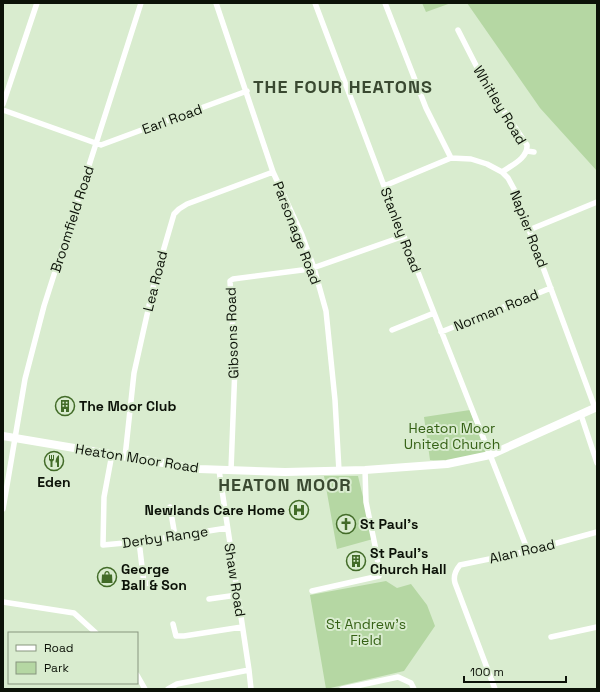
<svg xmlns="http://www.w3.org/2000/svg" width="600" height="692" font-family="'Space Grotesk',sans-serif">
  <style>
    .green { fill: #b5d7a3 }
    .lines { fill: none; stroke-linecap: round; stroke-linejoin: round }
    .street { stroke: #fff; stroke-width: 5.5 }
    .secondary { stroke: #fff; stroke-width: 8 }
    .labels { text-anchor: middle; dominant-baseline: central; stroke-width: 4; stroke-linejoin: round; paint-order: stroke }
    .street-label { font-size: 14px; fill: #0c1208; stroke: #d9eccf }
    .poi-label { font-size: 14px; font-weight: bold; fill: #0c1208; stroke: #d9eccf; text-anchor: start }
    .park-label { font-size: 14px; fill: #356115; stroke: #d9eccf }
    .district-label { font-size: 18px; font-weight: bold; letter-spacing: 1px; fill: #3a4931; stroke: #d9eccf }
  </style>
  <rect width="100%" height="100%" fill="#d9eccf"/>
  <path class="green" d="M422 3H451L426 12Z
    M467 3H597V171L540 108Z
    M470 410 486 454 448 461 430 460 424 417Z
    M324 476H358L373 539 337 549Z
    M386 581 397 588 411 584 427 605 435 626 404 671 326 689 310 595Z"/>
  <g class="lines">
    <path class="street" d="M216 3 273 172 302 235 314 268 326 311 335 400 339 471
      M315 3 384 186 528 551
      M385 3 426 108 451 158
      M458 30 485 83 527 145C528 158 512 165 502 172
      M3 104 37 3
      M3 110 101 145 247 91
      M527 151 534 152
      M384 186 451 158 471 159 487 164 502 172 508 178 514 189 595 408
      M529 230 597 202
      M392 330 434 313
      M441 332 551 288
      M581 415 597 463
      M112 454 104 497 103 545 146 541 227 528
      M125 457 134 373 155 279 174 214 179 209 187 204 273 172
      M219 470 249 670 251 689
      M231 470 235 366 230 281 233 279 310 269 404 236
      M170 507 175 536
      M3 509 25 379 44 306 141 3
      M139 541 144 584 153 582
      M312 591 379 576 377 555 366 502 365 470
      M209 599 237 595
      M3 602 74 613 96 633
      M173 624 176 636H184L242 627
      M551 637 597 627
      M137 675 145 689
      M168 689 177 684 249 670
      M342 689 398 677 411 683 414 689
      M495 689 455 583C453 576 455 571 460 565L528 551 597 532"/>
    <path class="secondary" d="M3 436 199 469 285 472 365 470 447 464 490 455 597 407"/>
  </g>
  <defs>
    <g id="building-ring" transform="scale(1)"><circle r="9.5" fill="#d9eccf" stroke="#426b28" stroke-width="1.5"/><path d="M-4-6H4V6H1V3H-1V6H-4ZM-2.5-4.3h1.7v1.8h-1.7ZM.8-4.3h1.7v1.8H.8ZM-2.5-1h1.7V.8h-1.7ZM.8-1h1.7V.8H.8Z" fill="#426b28"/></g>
    <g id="restaurant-ring" transform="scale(1)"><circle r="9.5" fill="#d9eccf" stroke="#426b28" stroke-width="1.5"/><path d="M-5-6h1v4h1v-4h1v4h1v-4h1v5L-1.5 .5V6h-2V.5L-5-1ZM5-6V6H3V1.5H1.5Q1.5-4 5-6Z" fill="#426b28"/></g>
    <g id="hospital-ring" transform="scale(1)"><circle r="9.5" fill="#d9eccf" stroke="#426b28" stroke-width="1.5"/><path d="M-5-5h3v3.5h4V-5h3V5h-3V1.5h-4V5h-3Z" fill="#426b28"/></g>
    <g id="church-ring" transform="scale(1)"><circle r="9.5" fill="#d9eccf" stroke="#426b28" stroke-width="1.5"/><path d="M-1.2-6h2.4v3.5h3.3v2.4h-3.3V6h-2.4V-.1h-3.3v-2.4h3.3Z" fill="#426b28"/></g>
    <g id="shop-ring" transform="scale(1)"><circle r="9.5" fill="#d9eccf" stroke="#426b28" stroke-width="1.5"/><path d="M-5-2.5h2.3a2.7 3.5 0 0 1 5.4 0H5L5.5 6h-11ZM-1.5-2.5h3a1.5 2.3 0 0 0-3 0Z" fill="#426b28"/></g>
  </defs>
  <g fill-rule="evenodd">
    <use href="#building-ring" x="65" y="406"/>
    <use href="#restaurant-ring" x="54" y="461"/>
    <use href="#hospital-ring" x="299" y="510"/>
    <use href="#church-ring" x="346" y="524"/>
    <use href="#building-ring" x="356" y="561"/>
    <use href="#shop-ring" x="107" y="577"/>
  </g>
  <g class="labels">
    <g class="street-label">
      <text transform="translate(500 105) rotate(59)">Whitley Road</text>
      <text transform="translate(172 119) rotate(-20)">Earl Road</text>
      <text transform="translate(72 219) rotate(-72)">Broomfield Road</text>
      <text transform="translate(529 229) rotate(69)">Napier Road</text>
      <text transform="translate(401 230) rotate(69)">Stanley Road</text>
      <text transform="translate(297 233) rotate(69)">Parsonage Road</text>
      <text transform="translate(155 281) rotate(-76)">Lea Road</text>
      <text transform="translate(496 310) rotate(-22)">Norman Road</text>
      <text transform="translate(232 333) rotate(-92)">Gibsons Road</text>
      <text transform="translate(137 458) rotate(9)">Heaton Moor Road</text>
      <text transform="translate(165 537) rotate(-8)">Derby Range</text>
      <text transform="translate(522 551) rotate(-13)">Alan Road</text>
      <text transform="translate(235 580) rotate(81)">Shaw Road</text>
    </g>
    <g class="poi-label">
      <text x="79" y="406">The Moor Club</text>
      <text x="54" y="482" text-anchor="middle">Eden</text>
      <text x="285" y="510" text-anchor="end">Newlands Care Home</text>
      <text x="360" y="524">St Paul's</text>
      <text x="370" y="553">St Paul's<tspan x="370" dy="16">Church Hall</tspan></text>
      <text x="121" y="569">George<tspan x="121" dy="16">Ball &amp; Son</tspan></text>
    </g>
    <g class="park-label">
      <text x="452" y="428">Heaton Moor<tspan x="452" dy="16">United Church</tspan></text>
      <text x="366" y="624">St Andrew's<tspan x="366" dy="16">Field</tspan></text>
    </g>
    <g class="district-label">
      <text x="343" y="86">THE FOUR HEATONS</text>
      <text x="285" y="484">HEATON MOOR</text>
    </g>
  </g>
  <rect width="600" height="692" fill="none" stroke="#0c1208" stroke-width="8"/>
  <rect x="8" y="632" width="130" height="52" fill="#d9eccf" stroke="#87957f"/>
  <rect x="16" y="645" width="20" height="6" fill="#ffffff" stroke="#87957f"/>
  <text x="44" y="652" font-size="12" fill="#0c1208">Road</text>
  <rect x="16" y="662" width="20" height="12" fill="#b5d7a3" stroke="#87957f"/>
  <text x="44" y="672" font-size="12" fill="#0c1208">Park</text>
  <path d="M464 676v6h102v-6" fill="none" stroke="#0c1208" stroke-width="2"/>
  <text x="470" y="676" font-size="12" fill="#0c1208" stroke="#d9eccf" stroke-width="3" paint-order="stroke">100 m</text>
</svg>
